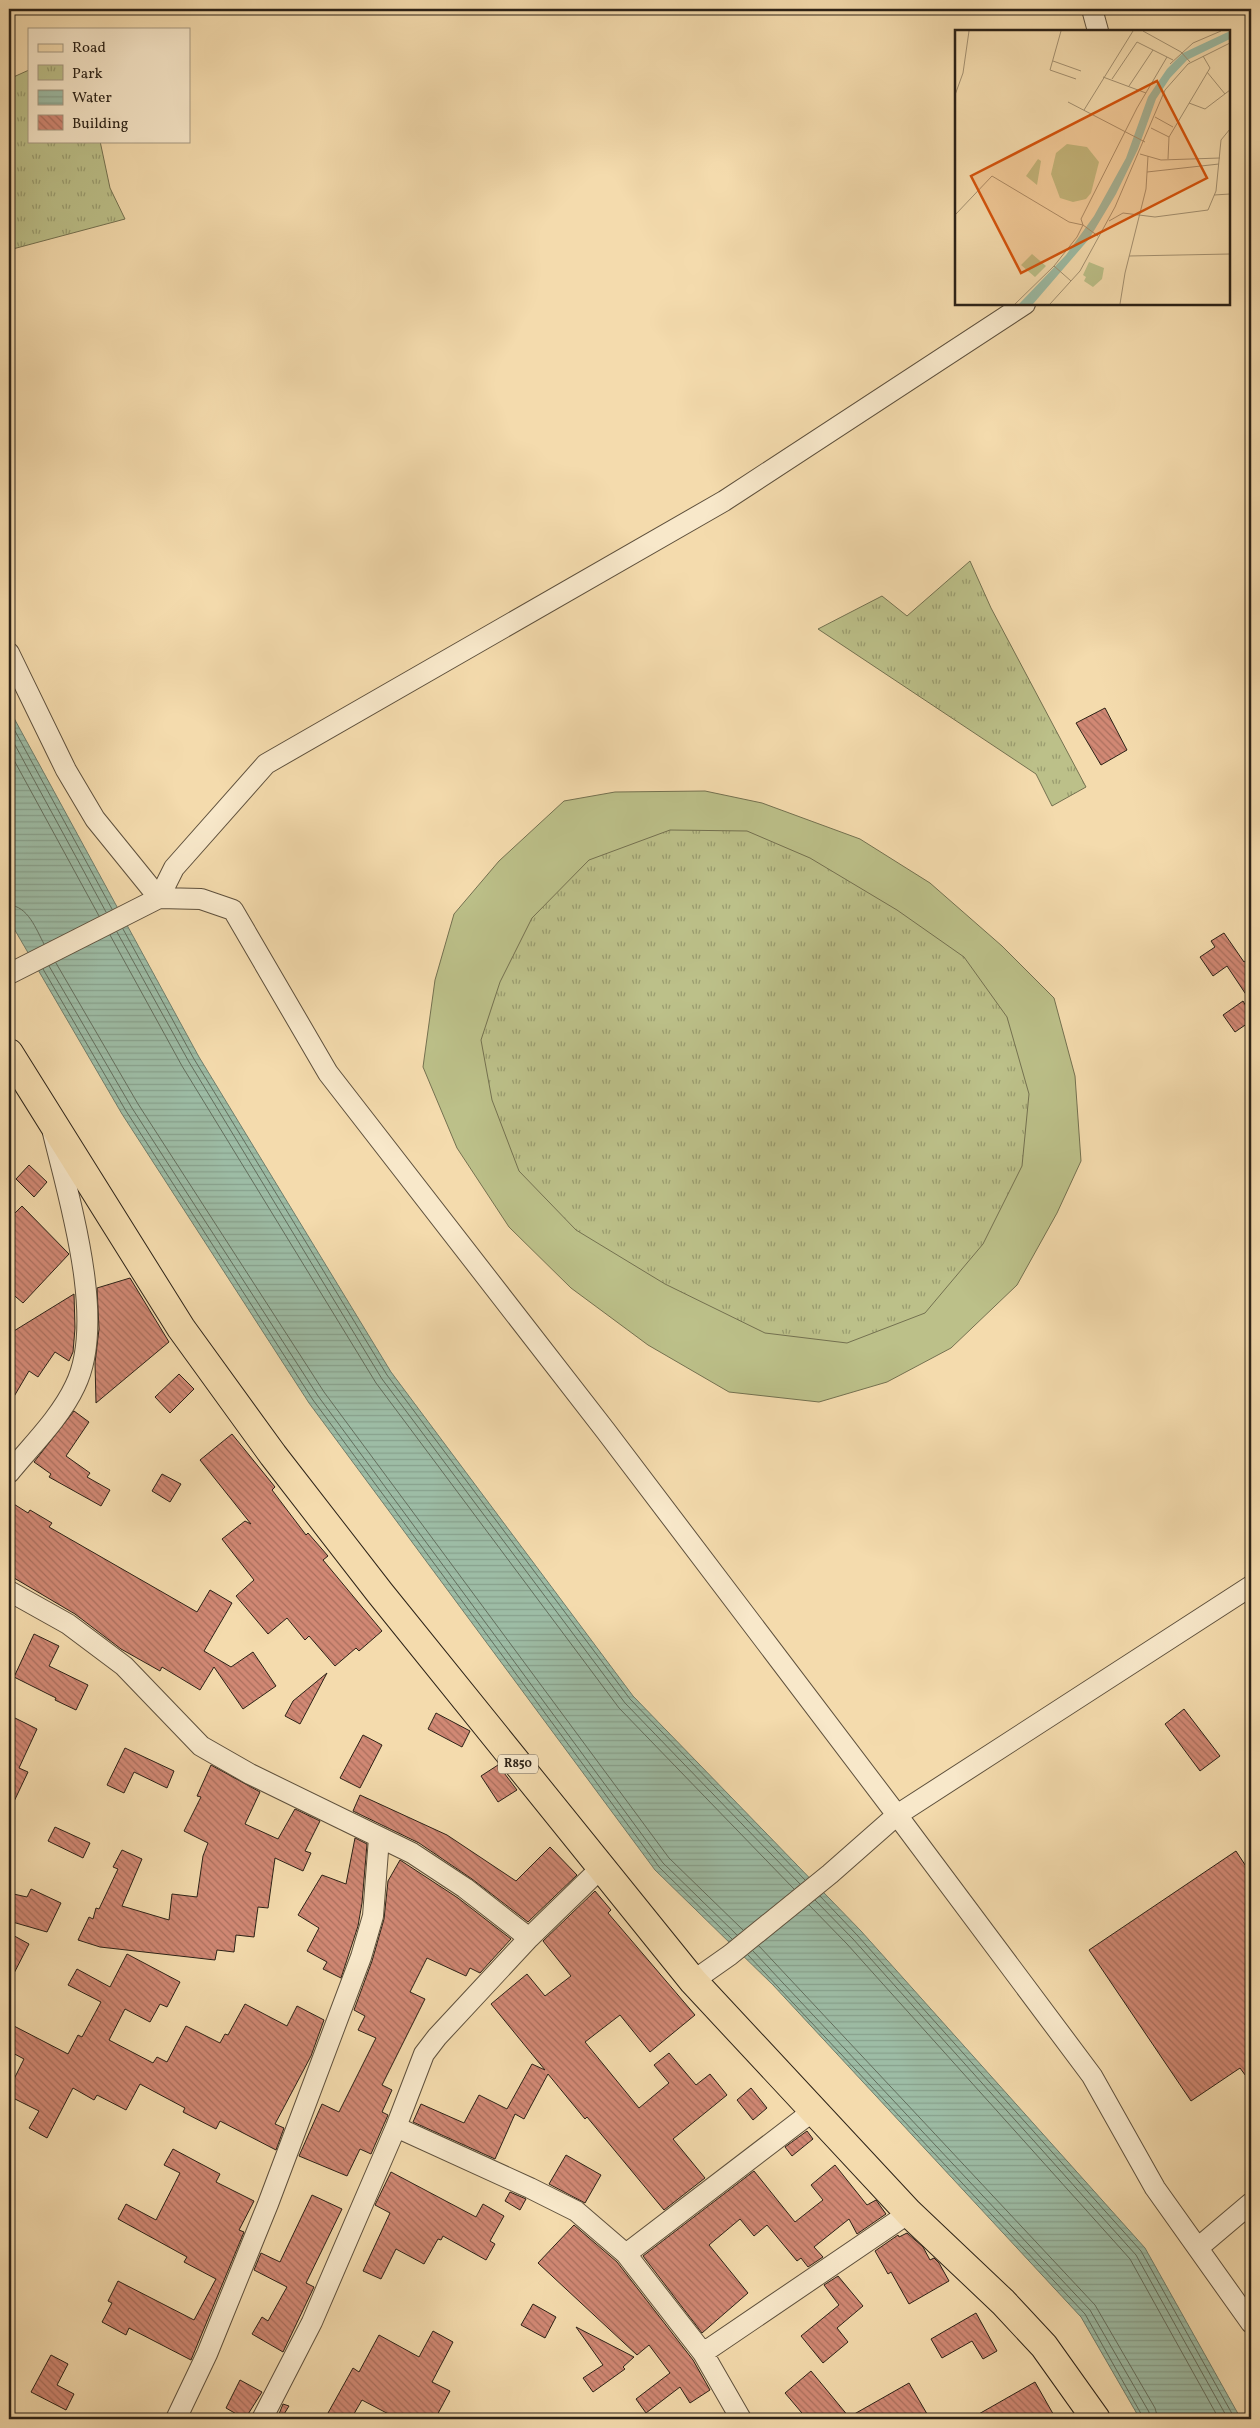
<svg xmlns="http://www.w3.org/2000/svg" width="1260" height="2428" font-family="Vollkorn,serif">
  <style>
    .grass { fill: #bcc089; stroke: #747150 }
    .park { fill: url(#park-tufts); stroke: #747150 }
    .water { fill: url(#water-rules); stroke: #707e6c }
    .lines { fill: none; stroke-linecap: round; stroke-linejoin: round }
    .shore { stroke: #646f5e; stroke-width: 1 }
    .building { fill: url(#building-back-hatch); stroke: #2c2217 }
    .street-casing { stroke: #5e503c; stroke-width: 22 }
    .primary-casing { stroke: #2c2217; stroke-width: 30 }
    .street { stroke: #f8e8ca; stroke-width: 20 }
    .primary { stroke: #f4dbad; stroke-width: 28 }
    .labels { text-anchor: middle; dominant-baseline: central; stroke-width: 4; stroke-linejoin: round; paint-order: stroke }
    .shield { fill: #f8e8ca; stroke: #695d4d; stroke-width: 1 }
    .shield-label { font-size: 12px; font-weight: bold; fill: #2c2217 }
    .inset-road { fill: none; stroke: #a49171; stroke-width: 1 }
    .view { fill: #d5540d; fill-opacity: 0.15; stroke: #d5540d; stroke-width: 2.5 }
    .inset-edge { fill: none; stroke: #2c2217; stroke-width: 2.5 }
  </style>
  <defs>
    <pattern id="park-tufts" width="24" height="20" patternUnits="userSpaceOnUse" patternTransform="scale(1.25)"><rect width="24" height="20" fill="#bcc089"/><path d="M3 7l-1-3M5 7V3M7 7l1-3M15 17l-1-3M17 17v-4M19 17l1-3" fill="none" stroke="#999c6f"/></pattern>
    <pattern id="water-rules" width="6" height="5" patternUnits="userSpaceOnUse" patternTransform="scale(1.25)"><rect width="6" height="5" fill="#9dbca5"/><path d="M0 2.5h6" fill="none" stroke="#87a18d"/></pattern>
    <pattern id="building-back-hatch" width="6" height="6" patternUnits="userSpaceOnUse" patternTransform="scale(1.25)"><rect width="6" height="6" fill="#d18874"/><path d="M-1 5l2 2M0 0l6 6M5-1l2 2" fill="none" stroke="#aa6f5e"/></pattern>
  </defs>
  <rect width="100%" height="100%" fill="#f4dbad"/>
  <filter id="stains"><feTurbulence type="fractalNoise" baseFrequency=".004" numOctaves="4"/><feColorMatrix values="0 0 0 0 .2 0 0 0 0 .09 0 0 0 0 .02 0 0 0 .5 -.17"/></filter>
  <radialGradient id="worn" r=".72"><stop offset=".6" stop-color="#630" stop-opacity="0"/><stop offset="1" stop-color="#630" stop-opacity=".3"/></radialGradient>
  <path class="grass" d="M705 791 762 803 860 839 930 883 1002 946 1054 998 1075 1076 1081 1161 1057 1213 1017 1285 951 1348 887 1382 819 1402 729 1392 648 1345 571 1288 509 1227 457 1148 423 1067 435 980 454 914 499 861 564 801 615 792Z"/>
  <path class="park" d="M29 70V141H100L110 188 125 219 9 250V79Z
    M970 561 991 608 1086 787 1052 806 1036 774 818 629 882 596 907 616Z
    M670 830 747 831 810 858 897 910 964 957 1007 1017 1029 1094 1022 1166 983 1244 925 1313 847 1343 765 1333 665 1284 576 1230 519 1171 492 1100 481 1040 500 982 532 918 589 860Z"/>
  <path class="water" d="M9 709 199 1057 391 1372 633 1696 861 1931 1145 2248 1241 2419H1140L1081 2317 773 1985 655 1870 309 1403 122 1114 9 920Z"/>
  <g class="lines">
    <path class="shore" d="M9 720 112 909
      M9 734 106 912
      M9 751 99 916
      M9 905C28 906 36 929 44 944
      M123 929 194 1059 387 1375 630 1699 805 1880
      M117 932 189 1062 382 1379 625 1703 800 1884
      M110 935 182 1066 376 1383 619 1708 794 1889
      M56 963 138 1104 324 1392 669 1858 743 1930
      M49 966 132 1108 318 1396 663 1863 737 1935
      M43 969 126 1111 313 1400 659 1867 732 1939
      M820 1896 857 1935 1141 2251 1235 2419
      M815 1900 853 1939 1136 2255 1228 2419
      M809 1905 847 1944 1130 2259 1219 2419
      M759 1946 1095 2305 1155 2408 1158 2419
      M753 1951 1090 2310 1149 2412 1150 2419
      M748 1955 1085 2314 1144 2419"/>
  </g>
  <path class="building" d="M1105 708 1127 750 1101 765 1076 723Z
    M1224 933 1244 962 1251 957V1002L1227 966 1213 976 1200 957 1215 947 1211 941Z
    M1243 1001 1251 1014V1021L1235 1032 1223 1015Z
    M29 1165 47 1182 34 1197 16 1179Z
    M22 1206 69 1254 23 1303 9 1291V1219Z
    M130 1278 169 1342 96 1403 95 1363 99 1329 97 1288Z
    M74 1294 75 1328 73 1352 69 1361 55 1352 38 1377 29 1371 9 1405V1334Z
    M179 1374 194 1389 170 1413 155 1397Z
    M74 1411 89 1422 66 1456 90 1473 87 1477 110 1490 101 1506 49 1477 51 1474 34 1462Z
    M232 1434 275 1487 272 1490 306 1535 308 1533 328 1556 323 1560 382 1631 359 1651 356 1648 335 1666 309 1636 305 1640 287 1618 268 1634 236 1596 254 1580 222 1539 245 1521 251 1524 200 1460Z
    M162 1474 181 1484 170 1502 152 1491Z
    M9 1501 28 1513 30 1510 52 1523 49 1527 197 1612 210 1590 232 1603 204 1651 231 1667 253 1652 276 1686 243 1709 214 1667 200 1690 162 1667 160 1671 121 1649 75 1614 9 1575Z
    M34 1634 59 1646 49 1666 88 1685 76 1710 55 1700 56 1698 14 1677Z
    M327 1673 300 1724 285 1716 293 1701Z
    M1184 1709 1220 1756 1200 1771 1165 1724Z
    M436 1713 470 1731 462 1747 428 1729Z
    M9 1715 37 1729 19 1768 28 1772 9 1812Z
    M363 1735 382 1745 360 1788 340 1778Z
    M125 1748 174 1771 167 1788 134 1772 124 1793 107 1785Z
    M211 1765 260 1792 245 1824 278 1839 295 1809 320 1821 305 1851 311 1853 303 1871 275 1858 268 1908 258 1907 254 1937 236 1935 234 1952 217 1950 215 1960 100 1947 78 1940 89 1917 93 1919 96 1908 99 1909 118 1869 113 1867 122 1850 142 1859 122 1906 169 1920 172 1894 197 1897 203 1856 208 1843 184 1831 201 1797 197 1796Z
    M498 1765 517 1790 498 1802 481 1776Z
    M360 1795 447 1835 516 1881 550 1847 577 1875 528 1922 472 1879 419 1843 353 1811Z
    M55 1827 90 1843 83 1858 48 1841Z
    M355 1838 367 1844 362 1903 358 1926 341 1978 323 1969 327 1962 307 1951 319 1928 298 1915 322 1875 346 1884Z
    M1236 1851 1251 1874V2083L1240 2068 1191 2101 1089 1950Z
    M400 1860 458 1898 511 1939 480 1973 470 1968 466 1976 427 1958 410 1992 425 1999 382 2085 392 2090 382 2112 388 2115 371 2154 360 2149 347 2176 299 2156 322 2104 339 2112 376 2038 358 2030 365 2016 354 2010 372 1961 384 1919 388 1881Z
    M31 1889 61 1903 47 1932 9 1921V1893L27 1897Z
    M595 1891 611 1910 608 1913 695 2015 650 2052 620 2015 585 2042 639 2108 669 2083 654 2065 669 2053 696 2085 710 2074 727 2095 673 2139 705 2178 664 2210 587 2117 585 2119 548 2074 524 2119 515 2114 495 2159 413 2122 421 2104 464 2123 479 2095 507 2109 532 2064 545 2070 491 2004 527 1974 545 1996 571 1976 543 1941Z
    M9 1933 29 1944 9 1983Z
    M127 1954 180 1982 167 2007 160 2004 150 2022 125 2009 109 2040 153 2063 157 2057 167 2062 186 2026 220 2043 225 2034 228 2035 245 2004 287 2026 297 2006 324 2020 311 2056 275 2124 284 2128 276 2150 220 2121 216 2129 183 2112 185 2108 140 2084 126 2110 97 2095 94 2100 73 2088 47 2138 29 2128 39 2111 9 2096V2089L24 2059 9 2051V2036L14 2026 68 2054 78 2035 82 2037 101 2002 68 1985 77 1969 110 1987Z
    M751 2088 767 2108 753 2120 737 2100Z
    M807 2131 813 2139 792 2156 785 2147Z
    M173 2149 220 2174 216 2182 254 2201 239 2230 244 2232 191 2360 129 2328 126 2335 102 2322 112 2303 108 2301 118 2281 194 2320 216 2279 184 2262 187 2257 118 2219 126 2204 156 2220 180 2173 164 2165Z
    M566 2155 601 2175 585 2203 549 2184Z
    M835 2165 867 2205 876 2200 886 2214 857 2234 849 2219 814 2247 823 2257 808 2267 801 2258 797 2261 767 2225 754 2236 740 2219 709 2245 748 2293 702 2333 643 2256 754 2171 795 2222 823 2200 811 2185Z
    M391 2172 476 2217 483 2204 504 2216 490 2241 495 2244 486 2260 443 2236 441 2240 438 2239 424 2264 396 2249 381 2279 363 2271 390 2213 375 2205Z
    M510 2192 526 2199 520 2210 505 2201Z
    M312 2195 342 2209 306 2283 314 2287 283 2352 252 2334 262 2317 268 2321 287 2287 254 2270 261 2253 280 2262Z
    M574 2225 617 2262 693 2360 710 2390 690 2403 680 2387 646 2413 636 2399 670 2373 649 2345 637 2355 538 2263Z
    M907 2233 923 2247 930 2260 934 2258 939 2263 949 2281 909 2304 891 2272 888 2274 875 2251 898 2235 899 2237Z
    M838 2276 863 2306 837 2328 848 2342 823 2363 801 2336 839 2305 824 2285Z
    M533 2304 556 2317 545 2338 521 2325Z
    M976 2313 997 2351 983 2359 972 2341 942 2358 931 2339Z
    M576 2327 634 2357 623 2367 625 2369 593 2392 583 2378 603 2365Z
    M433 2331 453 2342 432 2382 450 2391 435 2419H398L362 2400 351 2419H339L328 2413 353 2368 359 2372 379 2335 419 2357Z
    M51 2355 68 2364 57 2385 74 2394 66 2410 31 2392Z
    M811 2371 849 2417 909 2383 930 2419H807L785 2393Z
    M240 2380 262 2392 245 2419 226 2408Z
    M1035 2382 1056 2419H970Z
    M283 2404 289 2406 281 2419H277Z"/>
  <g class="lines">
    <g class="street-casing">
      <path id="street" d="M1092 9 1098 31
        M9 653 66 770 95 819 159 898
        M159 898 174 868 266 764 724 501 1025 304
        M9 974 159 898 201 899 233 910 328 1073 605 1430 897 1815 1092 2076 1155 2188 1251 2323
        M9 1473C31 1446 60 1418 75 1386 107 1322 69 1199 53 1133
        M9 1591 68 1624 124 1666 201 1746 250 1774 412 1853 465 1888 529 1938
        M693 1981 730 1955 830 1874 897 1815 1251 1586
        M396 2127 530 2188 576 2211 626 2254 703 2353 741 2419
        M1199 2247 1251 2203
        M626 2254 813 2111
        M703 2353 909 2213
        M176 2419 207 2354 268 2204 361 1957 373 1916 379 1838
        M262 2419 312 2322 396 2127 424 2054 437 2037 529 1938 602 1867"/>
    </g>
    <g class="primary-casing">
      <path id="primary" d="M9 1053 181 1328 273 1455 380 1593 693 1981 909 2213 1003 2302 1044 2346 1096 2419"/>
    </g>
    <use href="#street" class="street"/>
    <use href="#primary" class="primary"/>
  </g>
  <g class="labels">
    <rect class="shield" x="498" y="1754.5" width="40" height="19" rx="4"/>
    <g class="shield-label">
      <text x="518" y="1764">R850</text>
    </g>
  </g>
  <g transform="translate(955 30)">
    <rect width="275" height="275" fill="#f4dbad"/>
    <path d="M112 114 132 117 144 132 136 163 131 169 118 172 105 168 96 144 101 123Z" fill="#bcc089"/>
    <path d="M122 119 135 125 137 150 126 165 115 166 108 164 100 153 101 131 109 121ZM83 129 86 131 82 155 71 146ZM77 224 91 236 80 247 66 235ZM134 232 149 238 147 249 138 257 129 251 131 247 128 245Z" fill="#bcc089"/>
    <path d="M275 1V9L232 30 215 48 201 69 183 119 161 164 134 209 78 274H64L111 225 139 186 171 128 193 67 212 39 228 23Z" fill="#9dbca5"/>
    <path class="inset-road" d="M106 1 95 40 121 49M188 1 226 22 235 32M98 31 126 41M215 34 238 13 266 1M252 42 270 64M148 47 191 63M157 49 182 12 218 30M174 56 198 20M0 65 8 43 14 1M113 72 190 112M234 73 250 79 275 60M129 80 178 1M200 87 218 97M196 98 214 107M185 124 206 130 265 128M213 129 214 107 255 38 248 26M192 142 264 134M259 165 275 164M0 185 37 146 114 192 128 195 143 206M154 191 168 183 200 187 253 180 261 161 266 110 275 99M174 226 275 224M99 236 116 251M60 274 99 236 122 207 128 195 126 189 182 78 212 27M95 274 125 241 160 177 210 60 233 34 275 13M165 274 170 243 191 159 193 126"/>
    <path class="view" d="M202 51 252 148 66 243 16 146Z"/>
    <rect width="275" height="275" class="inset-edge"/>
  </g>
  <rect width="1260" height="2428" fill="none" stroke="#f4dbad" stroke-width="30"/>
  <rect x="10" y="10" width="1240" height="2408" fill="none" stroke="#2c2217" stroke-width="2.5"/>
  <rect x="15" y="15" width="1230" height="2398" fill="none" stroke="#2c2217"/>
  <rect x="28" y="28" width="162" height="115" fill="#f8e8ca" stroke="#a69982"/>
  <rect x="38" y="44" width="25" height="8" fill="#f4dbad" stroke="#a69982"/>
  <text x="72" y="52" font-size="15" fill="#2c2217">Road</text>
  <rect x="38" y="65" width="25" height="15" fill="url(#park-tufts)" stroke="#a69982"/>
  <text x="72" y="78" font-size="15" fill="#2c2217">Park</text>
  <rect x="38" y="90" width="25" height="15" fill="url(#water-rules)" stroke="#a69982"/>
  <text x="72" y="102" font-size="15" fill="#2c2217">Water</text>
  <rect x="38" y="115" width="25" height="15" fill="url(#building-back-hatch)" stroke="#a69982"/>
  <text x="72" y="128" font-size="15" fill="#2c2217">Building</text>
  <rect width="100%" height="100%" filter="url(#stains)"/>
  <rect width="100%" height="100%" fill="url(#worn)"/>
</svg>
